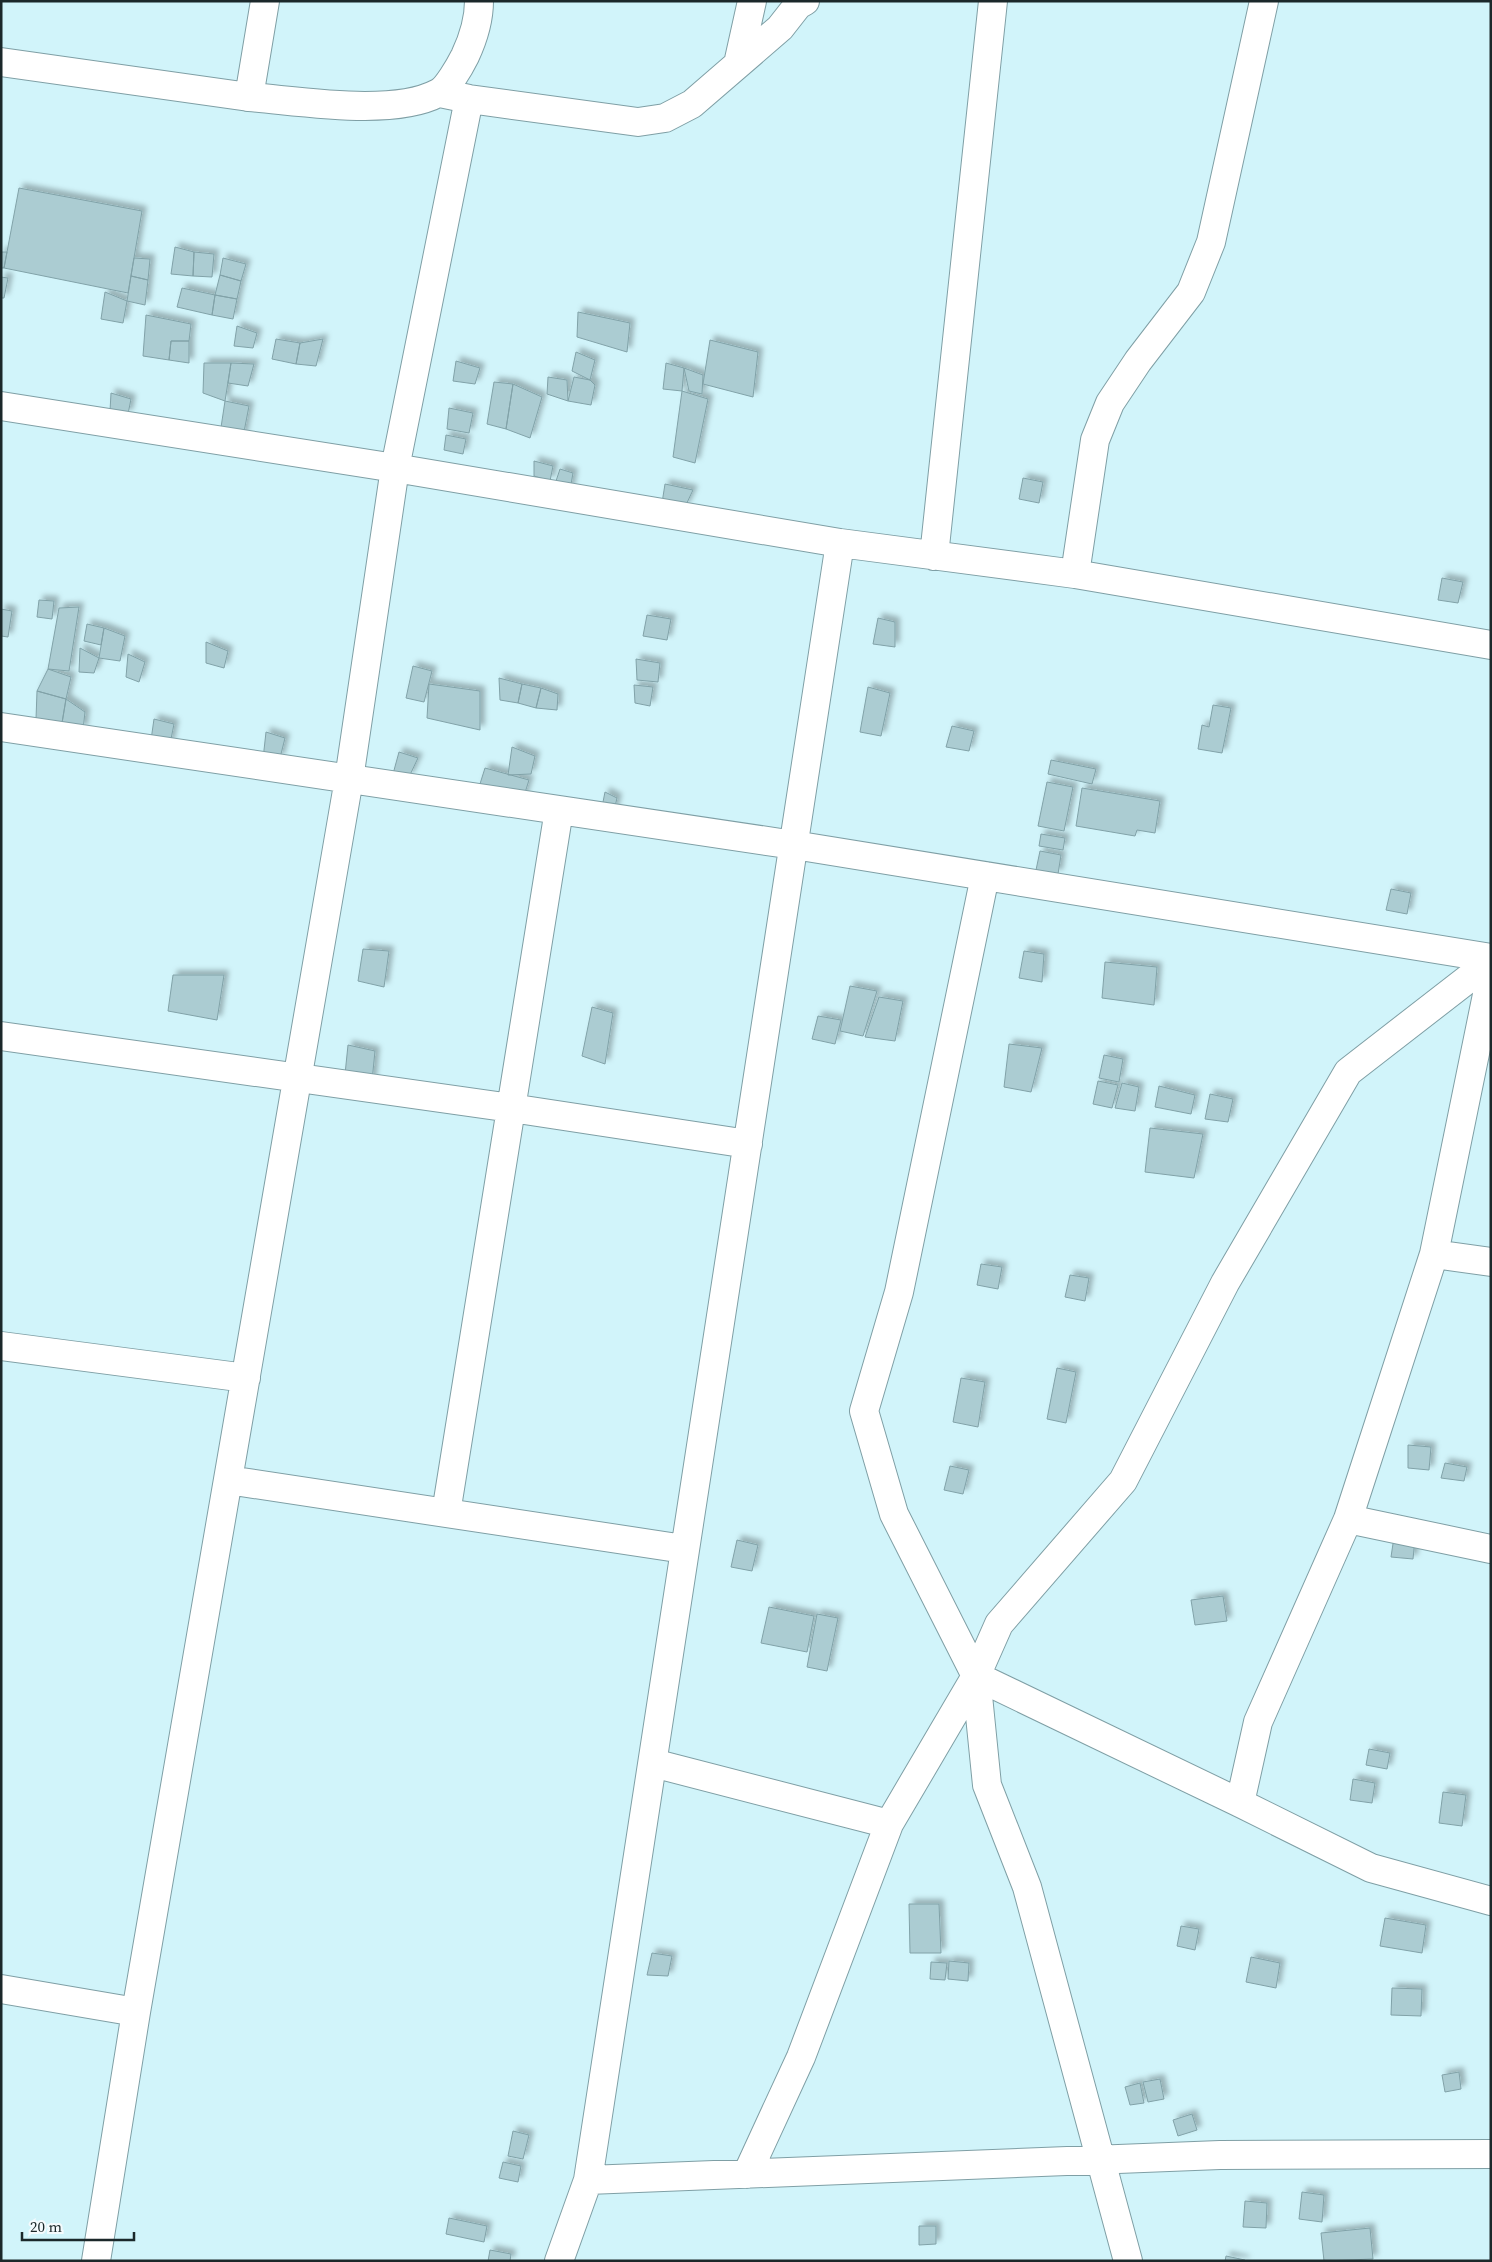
<svg xmlns="http://www.w3.org/2000/svg" width="1492" height="2262" font-family="'Source Serif 4',serif">
  <style>
    .building { fill: #abccd2; stroke: #81a2a8; filter: url(#shadow) }
    .lines { fill: none; stroke-linecap: round; stroke-linejoin: round }
    .street-casing { stroke: #7f9fa5; stroke-width: 30 }
    .secondary-casing { stroke: #7f9fa5; stroke-width: 30 }
    .street { stroke: #fff; stroke-width: 28 }
    .secondary { stroke: #fff; stroke-width: 28 }
  </style>
  <defs>
    <filter id="shadow"><feDropShadow dx="4.5" dy="-4.5" stdDeviation="2.5" flood-color="#0004"/></filter>
  </defs>
  <rect width="100%" height="100%" fill="#d1f4fa"/>
  <path class="building" d="M19 188 142 211 128 293 4 268Z
    M175 247 194 252 193 276 171 274Z
    M1 252H7L4 268H1Z
    M194 252 214 254 212 277 193 276Z
    M134 258 150 259 148 280 131 276Z
    M223 258 246 264 241 281 220 275Z
    M220 275 241 281 237 299 215 295Z
    M131 276 148 280 145 305 127 301Z
    M1 277 8 278 4 298H1Z
    M182 288 215 295 212 315 177 307Z
    M105 292 127 301 123 323 101 319Z
    M215 295 237 299 233 319 212 315Z
    M578 312 630 323 627 352 577 337Z
    M146 315 191 324 189 341H171L169 360 143 356Z
    M237 326 257 333 253 348 234 346Z
    M276 339 300 343 296 364 272 359Z
    M323 339 316 366 296 364 300 343Z
    M710 340 758 352 753 397 703 384Z
    M171 341H189V363L169 360Z
    M576 352 595 360 590 380 572 371Z
    M456 361 480 368 475 384 453 381Z
    M204 363H231L225 401 203 393Z
    M231 363 254 364 248 386 228 383Z
    M666 363 684 368 682 391 663 389Z
    M684 368 703 375 702 394 689 391Z
    M548 377 567 380 568 401 547 394Z
    M574 377 590 380 595 385 591 405 568 401Z
    M494 382 513 384 506 429 487 424Z
    M513 384 542 397 530 438 506 429Z
    M682 391 708 399 695 463 673 457Z
    M111 393 131 399 128 414 110 411Z
    M225 401 249 406 243 437 220 434Z
    M449 408 473 413 469 433 447 429Z
    M446 435 466 439 463 454 444 450Z
    M534 461 553 466 550 481 534 476Z
    M560 469 573 473 570 490 554 487Z
    M1023 478 1043 482 1039 503 1019 499Z
    M665 484 693 490 685 507 662 503Z
    M1442 578 1463 582 1458 603 1438 600Z
    M39 600 54 601 52 619 37 617Z
    M79 607 69 671 48 669 59 608Z
    M1 609 12 611 8 637 1 636Z
    M647 615 671 619 667 640 643 636Z
    M878 618 895 622V647L873 644Z
    M87 624 104 628 101 645 84 641Z
    M104 628 125 636 120 661 99 658Z
    M206 642 228 651 224 668 206 663Z
    M80 648 99 658 94 673 79 672Z
    M128 654 145 662 139 682 126 677Z
    M636 659 660 663 658 682 637 680Z
    M413 666 432 671 424 702 406 698Z
    M48 669 71 677 66 699 37 691Z
    M499 678 522 684 518 703 500 700Z
    M429 684 480 691V730L427 718Z
    M522 684 541 688 536 708 518 703Z
    M634 685 653 687 650 706 635 703Z
    M868 687 890 693 881 736 860 732Z
    M541 688 558 694 557 710 536 708Z
    M37 691 66 699 62 723 36 719Z
    M66 699 85 712 83 730 62 723Z
    M1213 705 1231 708 1222 753 1198 749 1202 725 1209 727Z
    M154 719 174 724 170 744 151 740Z
    M952 726 974 731 969 751 946 747Z
    M266 732 285 738 280 758 263 759Z
    M512 747 535 756 531 774 508 775Z
    M399 752 418 758 409 777 393 774Z
    M1051 760 1096 769 1092 784 1048 774Z
    M485 768 529 780 523 799 479 787Z
    M1047 782 1073 787 1064 831 1038 826Z
    M1082 788 1160 801 1155 833 1137 830 1135 836 1076 826Z
    M605 792 617 798 614 811 602 807Z
    M1041 834 1065 838 1063 850 1039 846Z
    M1040 851 1061 855 1058 874 1036 870Z
    M1391 889 1411 893 1407 914 1386 910Z
    M363 949 389 951 384 987 358 981Z
    M1024 951 1044 954 1042 982 1019 978Z
    M1105 962 1157 967 1154 1005 1102 998Z
    M173 975H224L217 1020 168 1011Z
    M850 986 877 991 863 1036 840 1031Z
    M879 997 903 1001 895 1041 865 1037Z
    M592 1007 613 1013 605 1064 582 1056Z
    M818 1016 841 1020 835 1044 812 1039Z
    M1009 1044 1042 1048 1031 1092 1004 1087Z
    M348 1045 375 1051 372 1081 344 1084Z
    M1104 1055 1123 1059 1119 1082 1099 1078Z
    M1098 1081 1118 1085 1112 1108 1093 1104Z
    M1122 1083 1139 1087 1135 1111 1115 1108Z
    M1159 1086 1195 1095 1191 1114 1155 1107Z
    M1210 1094 1233 1099 1228 1122 1205 1119Z
    M1150 1128 1203 1134 1194 1178 1145 1172Z
    M981 1264 1002 1267 998 1289 977 1285Z
    M1070 1275 1089 1278 1085 1301 1065 1297Z
    M1057 1368 1076 1372 1066 1423 1047 1419Z
    M961 1378 985 1382 978 1427 953 1422Z
    M1408 1445 1431 1447 1429 1470 1408 1468Z
    M1445 1463 1467 1467 1464 1481 1441 1478Z
    M950 1466 969 1470 963 1494 944 1490Z
    M1394 1537 1415 1539 1413 1559 1391 1557Z
    M737 1540 758 1545 752 1571 731 1567Z
    M1223 1596 1227 1621 1195 1625 1191 1600Z
    M769 1607 814 1616 807 1652 761 1643Z
    M817 1614 838 1618 827 1671 807 1667Z
    M1369 1749 1390 1753 1387 1769 1366 1765Z
    M1353 1779 1375 1783 1372 1803 1350 1800Z
    M1443 1792 1466 1795 1462 1826 1439 1823Z
    M909 1904H939L941 1953H910Z
    M1385 1918 1426 1925 1422 1953 1380 1946Z
    M1181 1926 1199 1929 1195 1950 1177 1946Z
    M652 1953 672 1956 668 1976 647 1975Z
    M1251 1957 1280 1963 1276 1988 1246 1982Z
    M949 1961 969 1963 968 1981 948 1979Z
    M931 1962 947 1963 945 1980 930 1979Z
    M1392 1988 1422 1989 1421 2016 1391 2015Z
    M1459 2072 1461 2089 1445 2092 1442 2075Z
    M1160 2079 1164 2099 1148 2102 1143 2082Z
    M1140 2083 1144 2103 1130 2105 1125 2087Z
    M1192 2114 1197 2130 1178 2136 1173 2120Z
    M513 2131 529 2135 523 2159 508 2156Z
    M503 2162 521 2166 518 2182 499 2178Z
    M1302 2192 1324 2195 1322 2222 1299 2219Z
    M1245 2201 1267 2203 1266 2228 1243 2227Z
    M449 2218 487 2226 484 2242 446 2234Z
    M919 2226H936V2244L919 2245Z
    M1370 2228 1373 2259 1324 2261 1321 2233Z
    M490 2250 511 2254 510 2261H488Z
    M1226 2256 1245 2260V2261H1225Z"/>
  <g class="lines">
    <g class="street-casing">
      <path id="street" d="M738 64 752 1
        M440 93 469 99 638 122 665 118 692 104 780 28 798 5 805 1
        M249 97C300 101 393 117 438 93 447 89 460 66 465 56 473 39 479 21 479 1
        M1 406 395 468 840 543 1075 574 1491 645
        M934 556 993 1
        M1075 574 1095 440 1110 403 1138 361 1191 292 1211 242 1264 1
        M1 727 794 845 1491 958
        M985 876 899 1292 864 1411 894 1514 976 1676 987 1785 1027 1887 1128 2261
        M1491 975 1434 1254 1491 1262
        M1 1036 511 1108 748 1144
        M1 1346 246 1378
        M228 1480 684 1549
        M446 1513 559 810
        M1348 1519 1491 1549
        M976 1676 1240 1803 1371 1868 1491 1901
        M653 1763 889 1824
        M1240 1803 1258 1722 1348 1519 1434 1254
        M1 1989 136 2012
        M747 2174 801 2057 889 1824 976 1676 999 1624 1123 1481 1225 1283 1348 1072 1491 961
        M588 2180 1220 2155 1491 2154
        M96 2261 136 2012 349 779 395 468 469 99
        M559 2261 588 2180 840 543"/>
    </g>
    <g class="secondary-casing">
      <path id="secondary" d="M1 62 249 97 265 1"/>
    </g>
    <use href="#street" class="street"/>
    <use href="#secondary" class="secondary"/>
  </g>
  <rect width="1492" height="2262" fill="none" stroke="#1b282a" stroke-width="5"/>
  <path d="M22 2232v8h112v-8" fill="none" stroke="#1b282a" stroke-width="2.5"/>
  <text x="30" y="2232" font-size="15" fill="#1b282a" stroke="#f5fbfd" stroke-width="4" paint-order="stroke">20 m</text>
</svg>
